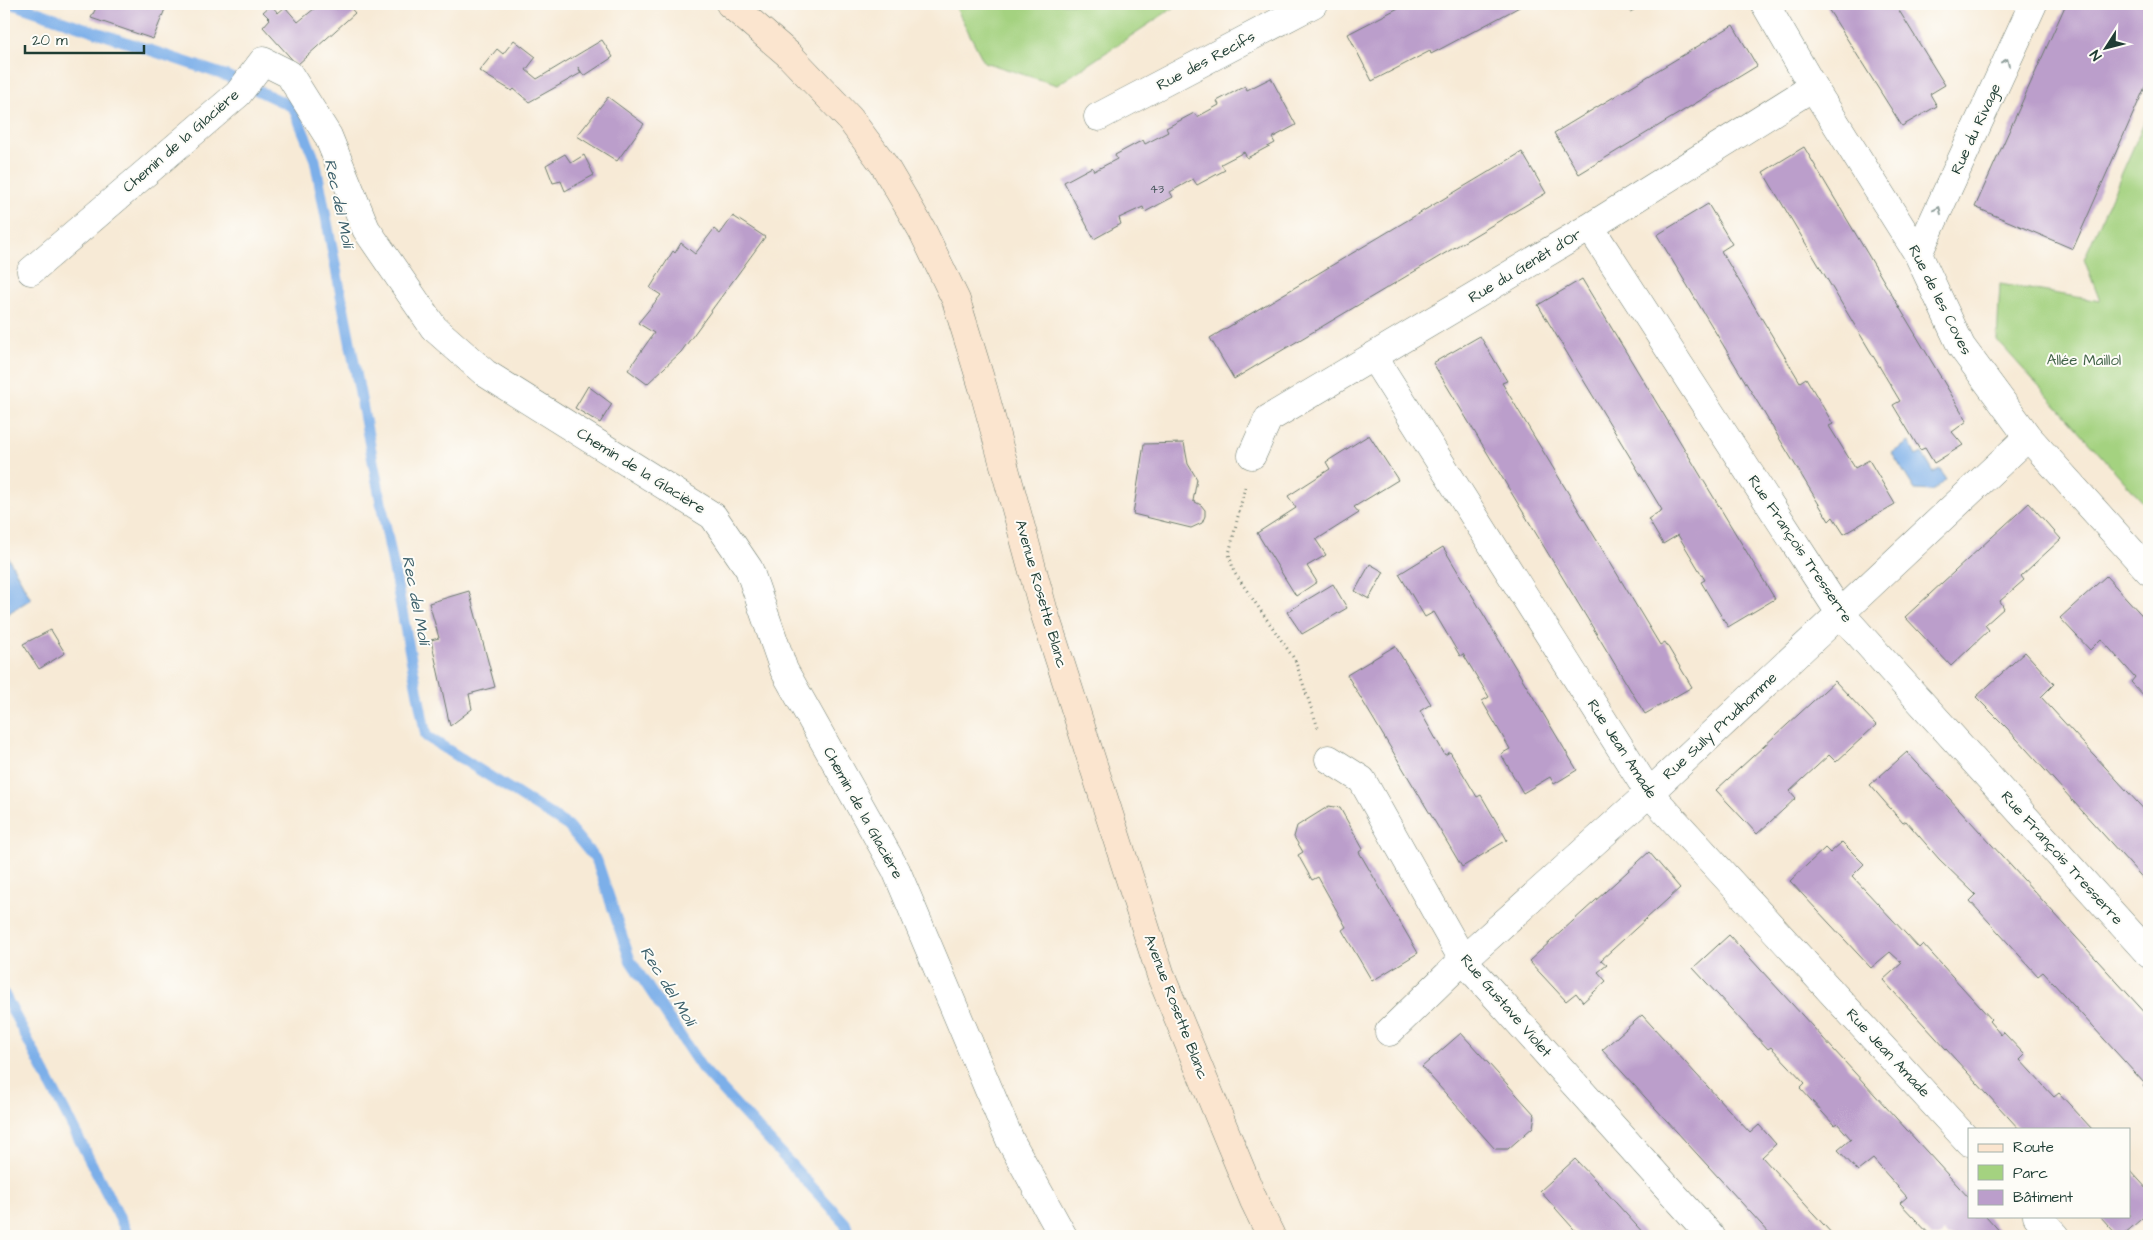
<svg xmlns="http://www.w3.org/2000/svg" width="2153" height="1240" font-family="'Architects Daughter',sans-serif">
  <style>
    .green { fill: #a4d280; stroke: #62885a }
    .water { fill: #7cafe9; stroke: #4e768e }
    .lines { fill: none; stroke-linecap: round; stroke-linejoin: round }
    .stream { stroke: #7cafe9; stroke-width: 11 }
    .building { fill: #bb9ecb }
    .minor-casing { stroke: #6b7a6d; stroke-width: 29 }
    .secondary-casing { stroke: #6b7a6d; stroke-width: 29 }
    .path { stroke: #6b7a6d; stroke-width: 3; stroke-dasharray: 1 4; stroke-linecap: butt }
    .minor { stroke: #fff; stroke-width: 28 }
    .secondary { stroke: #fbe5cf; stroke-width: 28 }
    .oneway { stroke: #8f9e9a }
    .labels { text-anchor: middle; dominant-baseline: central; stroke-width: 4; stroke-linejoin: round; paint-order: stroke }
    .number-label { font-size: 12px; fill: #46555a }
    .street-label { font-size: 15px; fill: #1f3d34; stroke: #fdfcf7 }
    .park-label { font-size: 15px; fill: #406247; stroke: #fdfcf7 }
    .water-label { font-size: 16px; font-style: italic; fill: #3b5f6a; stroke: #fdfcf7 }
  </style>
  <rect width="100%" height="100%" fill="#fdfcf7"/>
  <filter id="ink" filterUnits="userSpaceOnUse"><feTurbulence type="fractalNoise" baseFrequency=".02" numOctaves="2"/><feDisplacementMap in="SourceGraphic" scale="10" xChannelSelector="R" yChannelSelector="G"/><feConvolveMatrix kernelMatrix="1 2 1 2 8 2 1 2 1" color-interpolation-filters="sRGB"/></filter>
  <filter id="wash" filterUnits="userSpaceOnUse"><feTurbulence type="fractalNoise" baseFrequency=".0096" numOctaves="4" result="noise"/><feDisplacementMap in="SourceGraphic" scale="20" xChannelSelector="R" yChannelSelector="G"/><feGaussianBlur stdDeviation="1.12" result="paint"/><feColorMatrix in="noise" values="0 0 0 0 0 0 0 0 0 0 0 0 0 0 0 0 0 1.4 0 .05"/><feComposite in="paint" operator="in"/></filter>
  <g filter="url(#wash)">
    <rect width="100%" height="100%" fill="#f7ead6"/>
    <path class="green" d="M954 4H1179L1057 85 984 62Z
      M2149 112V509L1997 340 2000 284 2100 301 2084 259Z"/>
    <path class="water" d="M1909 442 1916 456 1922 453 1934 473 1940 469 1946 479 1933 491 1915 490 1892 453Z
      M4 550 31 599 7 614 4 608Z"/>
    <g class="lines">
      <path class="stream" d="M13 4 227 76 293 107 315 160 426 736 568 826 597 861 630 960 701 1067 845 1223 850 1236
        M4 994 129 1236"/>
    </g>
    <g id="blocks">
      <path class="building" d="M98 4H167L153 39 91 18Z
        M320 4H331L336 9 343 4H347L355 13 297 65 263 27 270 19 263 12 271 5 278 13 285 7 298 22Z
        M1406 4H1525L1431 54 1430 51 1372 81 1348 34Z
        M1626 4H1640L1641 6 1630 12Z
        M1825 4H1895L1945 85 1930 94 1937 106 1902 126Z
        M2066 4H2149V78L2073 249 1975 207Z
        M1733 25 1757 66 1579 174 1554 133Z
        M514 40 536 57 526 70 537 79 602 40 613 57 584 76 578 67 581 73 529 102 514 89 512 91 479 71 497 49 503 54Z
        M1271 78 1296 125 1272 138 1275 143 1247 158 1244 152 1221 164 1225 170 1197 185 1193 179 1170 192 1173 197 1145 212 1143 207 1119 218 1121 224 1094 239 1064 182 1092 167 1094 171 1117 159 1115 155 1143 140 1145 144 1168 132 1166 128 1194 113 1197 117 1219 105 1217 101 1245 86 1247 90Z
        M608 97 644 124 617 161 577 136Z
        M1804 147 1967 421 1952 432 1963 445 1934 463 1925 448 1920 450 1893 405 1900 401 1763 172Z
        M1522 152 1546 193 1234 379 1210 338Z
        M565 154 571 163 584 155 594 175 565 191 561 181 553 183 546 165Z
        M1708 204 1732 244 1721 251 1800 382 1806 378 1833 424 1829 426 1855 468 1869 460 1895 504 1844 534 1833 517 1829 521 1657 235Z
        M733 216 765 237 681 352 647 384 628 370 654 333 638 323 661 295 650 288 673 251 675 253 681 243 695 254 714 229 720 234Z
        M1582 279 1775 599 1728 627 1701 582 1705 580 1678 535 1663 544 1648 519 1662 510 1538 305Z
        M1480 336 1507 381 1502 383 1529 428 1660 645 1665 642 1692 687 1645 714 1433 363Z
        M588 386 612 404 600 423 575 408Z
        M1369 435 1398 480 1354 507 1359 513 1316 540 1326 555 1307 566 1317 582 1296 596 1257 533 1296 508 1288 496 1330 469 1326 462Z
        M1184 443 1188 464 1197 479 1193 501 1201 505 1205 510V516L1202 523 1191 528 1133 514 1144 444Z
        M2029 503 2061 539 2021 576 2024 580 2000 601 2004 608 1985 625 1989 630 1951 666 1905 617Z
        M1443 547 1577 770 1554 784 1550 777 1523 793 1501 754 1510 749 1482 701 1489 697 1463 654 1460 656 1434 612 1425 617 1399 574Z
        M1370 564 1384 572 1369 599 1355 591Z
        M2106 576 2149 623V701L2131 682 2135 677 2101 639 2090 650 2060 618Z
        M1333 584 1347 608 1302 634 1287 612Z
        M469 591 495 687 469 694 472 709 450 726 431 640 439 638 429 603Z
        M51 630 65 653 39 669 23 644Z
        M1395 646 1431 704 1420 711 1445 755 1450 752 1477 797 1481 795 1507 840 1462 867 1347 675Z
        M2025 652 2054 684 2041 697 2149 815V885L2007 728 1976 697Z
        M1835 681 1876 725 1836 762 1829 755 1790 791 1796 798 1757 834 1716 790Z
        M1907 752 2149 1017V1093L2143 1086 2145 1084 2043 972 2038 976 1970 901 1976 895 1939 859 1906 821 1903 823 1870 785Z
        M1329 806 1340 808 1363 849 1359 852 1418 953 1372 981 1342 930 1346 927 1318 877 1312 880 1298 855 1303 852 1294 837 1297 826Z
        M1842 842 1864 864 1852 876 1919 948 1923 944 1991 1019 1989 1021 2001 1035 2003 1032 2025 1055 2020 1060 2054 1097 2059 1093 2092 1129H2019L1883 980 1902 963 1890 952 1871 968 1790 881 1825 848 1830 853Z
        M1649 852 1680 888 1601 960 1607 965 1598 972 1606 981 1583 1002 1576 993 1566 1001 1529 961Z
        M1729 935 1969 1198V1216H1986L2004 1236H1948L1944 1232 1939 1236H1931L1900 1203 1907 1197 1873 1159 1858 1171 1838 1150 1851 1139 1837 1123 1834 1125 1800 1088 1805 1083 1771 1047 1768 1049 1693 968Z
        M1642 1015 1750 1133 1759 1125 1776 1144 1762 1157 1834 1236H1772L1602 1050Z
        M1461 1033 1535 1115 1533 1127 1508 1149H1495L1422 1067Z
        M1575 1159 1597 1182 1646 1236H1580L1540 1191Z
        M2129 1169 2149 1191V1212L2122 1236H2118L2100 1216H2129Z"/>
    </g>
  </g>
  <g filter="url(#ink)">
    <use href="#blocks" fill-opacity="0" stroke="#6b7a6d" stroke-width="1"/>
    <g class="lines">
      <g class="minor-casing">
        <path id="minor" d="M1765 4 1813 87 1918 254 1961 346 2028 437 2149 571
          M1098 117 1313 4
          M1590 227 1840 613 2149 954
          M1918 254 2033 4
          M31 271 238 94 263 61 289 74 328 136 366 229 434 328 485 373 713 516 749 569 784 670 896 870 1010 1140 1063 1236
          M1373 356 1649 793 1969 1142
          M1252 455 1268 419 1590 227 1813 87
          M1329 759 1362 780 1463 960 1711 1236
          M1389 1032 1463 960 1649 793 2028 437
          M2037 1216 2056 1236"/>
      </g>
      <g class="secondary-casing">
        <path id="secondary" d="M730 4 788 54 850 119 884 165 922 230 956 300 983 388 1044 612 1162 979 1254 1201 1271 1236"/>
      </g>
      <path class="path" d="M1245 487 1229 554 1234 572 1295 660 1318 728"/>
      <use href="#minor" class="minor"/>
      <use href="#secondary" class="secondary"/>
    </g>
    <defs><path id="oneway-chevron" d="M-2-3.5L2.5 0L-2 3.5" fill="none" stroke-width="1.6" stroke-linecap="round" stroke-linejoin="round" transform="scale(1.25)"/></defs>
    <g class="oneway">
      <use href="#oneway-chevron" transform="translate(2006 62) rotate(-65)"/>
      <use href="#oneway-chevron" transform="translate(1938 210) rotate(-65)"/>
    </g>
  </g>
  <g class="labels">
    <g class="number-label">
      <text x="1157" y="189">43</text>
    </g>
    <g class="street-label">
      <text transform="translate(1206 61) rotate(-28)">Rue des Recifs</text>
      <text transform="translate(1976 129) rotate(-65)">Rue du Rivage</text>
      <text transform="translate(181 141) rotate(-41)">Chemin de la Glacière</text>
      <text transform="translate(1525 266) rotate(-31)">Rue du Genêt d'Or</text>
      <text transform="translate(1940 300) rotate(63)">Rue de les Coves</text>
      <text transform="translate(641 471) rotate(32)">Chemin de la Glacière</text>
      <text transform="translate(1800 549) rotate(56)">Rue François Tresserre</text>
      <text transform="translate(1041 594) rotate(74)">Avenue Rosette Blanc</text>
      <text transform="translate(1720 726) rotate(-43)">Rue Sully Prudhomme</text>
      <text transform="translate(1622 749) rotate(57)">Rue Jean Amade</text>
      <text transform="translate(863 813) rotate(61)">Chemin de la Glacière</text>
      <text transform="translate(2062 858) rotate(48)">Rue François Tresserre</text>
      <text transform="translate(1506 1006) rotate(49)">Rue Gustave Violet</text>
      <text transform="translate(1176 1007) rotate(69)">Avenue Rosette Blanc</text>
      <text transform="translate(1888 1053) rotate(47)">Rue Jean Amade</text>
    </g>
    <g class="park-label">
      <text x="2084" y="360">Allée Maillol</text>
    </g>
    <g class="water-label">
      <text transform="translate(339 203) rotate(78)">Rec del Molí</text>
      <text transform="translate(416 600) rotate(79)">Rec del Molí</text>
      <text transform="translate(668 986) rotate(58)">Rec del Molí</text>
    </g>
  </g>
  <rect width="2153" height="1240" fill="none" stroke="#fdfcf7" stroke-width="20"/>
  <rect x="1968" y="1128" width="162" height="90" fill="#fdfcf7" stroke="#a4b0a9"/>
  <rect x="1978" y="1144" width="25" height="8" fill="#fbe5cf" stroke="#a4b0a9"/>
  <text x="2013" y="1152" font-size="15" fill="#1f3d34">Route</text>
  <rect x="1978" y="1165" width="25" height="15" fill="#a4d280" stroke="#a4b0a9"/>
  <text x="2013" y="1178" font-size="15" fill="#1f3d34">Parc</text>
  <rect x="1978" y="1190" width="25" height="15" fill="#bb9ecb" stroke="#a4b0a9"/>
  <text x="2013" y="1202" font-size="15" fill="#1f3d34">Bâtiment</text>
  <g transform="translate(2106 48) rotate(234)" stroke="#fdfcf7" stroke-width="4" paint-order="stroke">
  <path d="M0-4L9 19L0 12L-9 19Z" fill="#1f3d34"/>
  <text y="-8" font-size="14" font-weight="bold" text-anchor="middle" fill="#1f3d34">N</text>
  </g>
  <path d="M25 45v8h119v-8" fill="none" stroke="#1f3d34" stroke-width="2.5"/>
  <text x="32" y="45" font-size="15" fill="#1f3d34" stroke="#fdfcf7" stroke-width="4" paint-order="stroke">20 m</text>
</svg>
